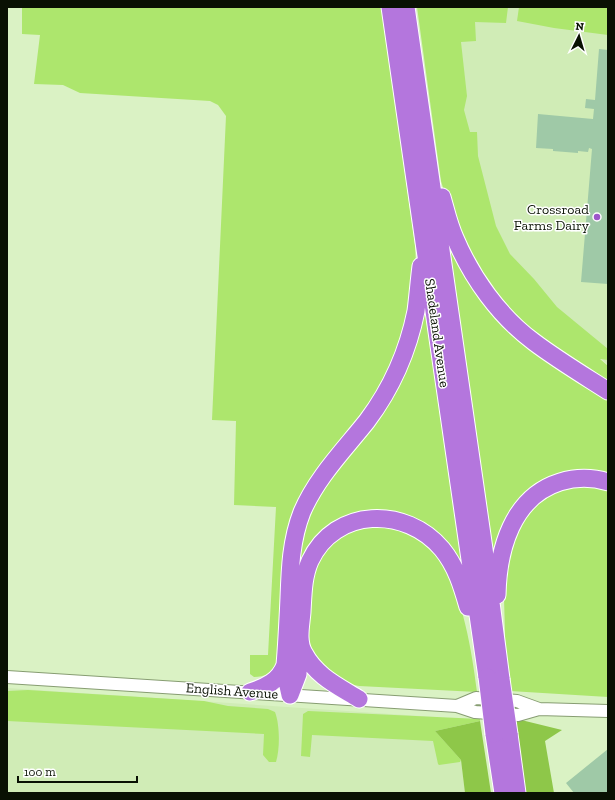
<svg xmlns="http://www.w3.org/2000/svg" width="615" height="800" font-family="'Zilla Slab',serif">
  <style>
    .built { fill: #d0ecb6 }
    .green { fill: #ade66d }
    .forest { fill: #8ec749 }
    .building { fill: #9fc9a7 }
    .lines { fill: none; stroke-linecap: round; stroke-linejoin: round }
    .minor-casing { stroke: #879d72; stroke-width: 14 }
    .highway-casing { stroke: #fff; stroke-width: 19 }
    .minor { stroke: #fff; stroke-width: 12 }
    .highway { stroke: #b476dd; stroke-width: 17 }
    .highway-bridge-casing { stroke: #fff; stroke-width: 19; stroke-linecap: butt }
    .highway-bridge { stroke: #b476dd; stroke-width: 17 }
    .poi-dot { fill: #9d56ca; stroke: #fff; stroke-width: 1.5 }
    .labels { text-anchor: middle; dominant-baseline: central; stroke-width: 3; stroke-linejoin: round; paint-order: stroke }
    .poi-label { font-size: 14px; fill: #091103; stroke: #fff; text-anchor: end }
    .street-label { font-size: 14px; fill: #091103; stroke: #fff }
  </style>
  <rect width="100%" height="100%" fill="#daf2c4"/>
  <path class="built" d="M437 7H608V365L603 360 527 297 484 239Z
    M7 688 435 717V731L461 760 465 793H7Z"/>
  <path class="green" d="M22 7H382L415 245 416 264 411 311 390 374 302 499 279 664C271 673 265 677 254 677L250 674V655H268L276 507 234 505 236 421 212 420 226 116 218 105 210 101 80 93 63 85 34 84 40 35 22 34Z
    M417 7H508L506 23 475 22 476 41 461 42 467 96 464 110 470 132H477L478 156 496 226 510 254 534 279 557 307 608 349V360L600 359 608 366V385L556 352 493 295 452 217 441 181Z
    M519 7H608V35L554 28 517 21Z
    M448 229 477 287 608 395V478L557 477 497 553H491L449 261Z
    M425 311 463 572 437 536 350 519 295 581 302 524 353 444 420 312Z
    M583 485 608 489V697L510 691 506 669 504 598 505 574 515 529 536 502 560 488Z
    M385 523C394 527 407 530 416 536 424 542 434 551 440 560 463 595 472 652 477 692L359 686 349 684 322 671 307 645 309 622V598L318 557 344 532Z
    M28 690 204 701 228 706 268 709 275 712C280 725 280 749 276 762H269L263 755 264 734 7 721V691Z
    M308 711 480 719V721L435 731 461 760 460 762 439 765 438 764 433 741 312 735 310 757 301 756 303 714Z"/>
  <path class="forest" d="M513 718 562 730 545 741 554 793H525Z
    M480 721 491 793H465L461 760 435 731Z"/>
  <path class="building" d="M599 49 608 50V284L581 282 592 149 589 148 588 152 578 151V153L553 151V149L536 148 538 114 593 119 594 109 585 108 586 99 595 100Z
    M608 749V793H574L566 783Z"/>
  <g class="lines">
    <g class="minor-casing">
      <path id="minor" d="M7 677 457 706 475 712 518 715 539 709 608 711
        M457 706 476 698 517 701 539 709"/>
    </g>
    <g class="highway-casing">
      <path id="highway" d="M390 7 487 677
        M406 7 484 549 501 679
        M442 197C446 211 449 225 455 238 472 278 499 316 534 342 558 360 583 375 608 391
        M497 595C498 550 512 497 560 482 576 477 592 477 608 482
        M250 692C266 687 279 681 285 665
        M290 695 286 677 285 665C287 642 288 620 289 598 290 569 291 540 302 512 317 477 344 450 367 421 391 389 408 351 416 311 418 296 419 281 421 266
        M290 695 298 674 299 644
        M359 699C338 686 316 676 304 653 297 641 301 625 302 612 303 595 303 577 310 561 335 507 406 506 442 549 456 566 462 586 468 607
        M494 734 503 793
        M509 734 517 793"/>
    </g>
    <use href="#minor" class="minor"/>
    <use href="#highway" class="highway"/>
    <g class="highway-bridge-casing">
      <path id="highway-bridge" d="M487 677 494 734
        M501 679 509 734"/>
    </g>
    <use href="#highway-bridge" class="highway-bridge"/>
  </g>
  <circle class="poi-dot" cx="597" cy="217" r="4"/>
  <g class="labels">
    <g class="poi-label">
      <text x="589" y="209">Crossroad<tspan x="589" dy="16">Farms Dairy</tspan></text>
    </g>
    <g class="street-label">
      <text transform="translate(437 333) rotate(82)">Shadeland Avenue</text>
      <text transform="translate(232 691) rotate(4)">English Avenue</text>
    </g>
  </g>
  <rect width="615" height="800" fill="none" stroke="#091103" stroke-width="16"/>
  <g transform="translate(579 36) rotate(5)" stroke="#ffffff" stroke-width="3" paint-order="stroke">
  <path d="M0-3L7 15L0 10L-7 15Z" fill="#091103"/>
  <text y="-6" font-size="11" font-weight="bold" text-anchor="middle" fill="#091103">N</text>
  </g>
  <path d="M18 776v6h119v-6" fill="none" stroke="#091103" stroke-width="2"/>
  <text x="24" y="776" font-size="12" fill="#091103" stroke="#ffffff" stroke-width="3" paint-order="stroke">100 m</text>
</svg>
